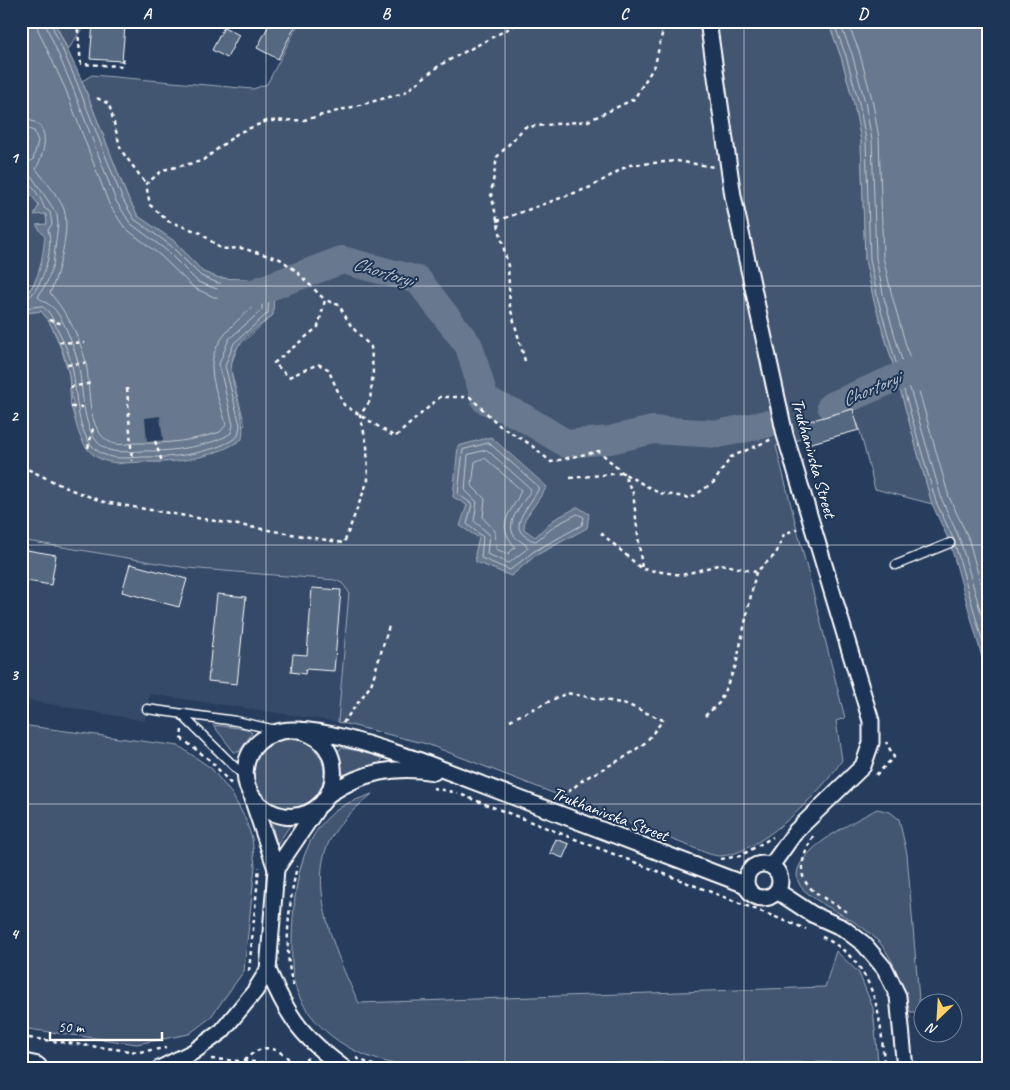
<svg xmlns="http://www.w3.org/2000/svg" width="1010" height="1090" font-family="Caveat,sans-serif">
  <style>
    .built { fill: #344a68 }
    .green { fill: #425672; stroke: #a0aab8 }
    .water { fill: #67788e; stroke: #a4aebb }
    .pier { fill: #263d5e }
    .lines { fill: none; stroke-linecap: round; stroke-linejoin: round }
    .shore { stroke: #c2c9d2; stroke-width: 1 }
    .river { stroke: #67788e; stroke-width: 28 }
    .building { fill: #556781; stroke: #fff }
    .lane-casing { stroke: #fff; stroke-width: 11 }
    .street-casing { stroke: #fff; stroke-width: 19 }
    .primary-casing { stroke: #fff; stroke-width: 28 }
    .path { stroke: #fff; stroke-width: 2.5; stroke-dasharray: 4 4; stroke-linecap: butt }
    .lane { stroke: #1d3557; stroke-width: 8 }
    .street { stroke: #1d3557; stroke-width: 15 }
    .primary { stroke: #1d3557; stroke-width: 24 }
    .grid { fill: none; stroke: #fff; stroke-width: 1; stroke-opacity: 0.55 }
    .labels { text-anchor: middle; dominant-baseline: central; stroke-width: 4; stroke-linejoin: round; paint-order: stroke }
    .street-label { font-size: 18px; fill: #fff; stroke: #1d3557 }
    .water-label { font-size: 19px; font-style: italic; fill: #bbc2cc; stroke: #1d3557 }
    .neatline { fill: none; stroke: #fff; stroke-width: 2 }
    .grid-label { font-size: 16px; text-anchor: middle; font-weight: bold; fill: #fff }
  </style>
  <rect width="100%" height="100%" fill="#263d5e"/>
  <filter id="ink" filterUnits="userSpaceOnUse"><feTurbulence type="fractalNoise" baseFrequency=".02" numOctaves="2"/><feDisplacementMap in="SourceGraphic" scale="10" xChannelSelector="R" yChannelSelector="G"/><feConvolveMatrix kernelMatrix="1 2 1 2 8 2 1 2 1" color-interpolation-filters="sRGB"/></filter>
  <g filter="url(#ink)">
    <path class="built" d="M21 540 186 568 334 580 342 583 349 592 338 722 150 694 145 721 21 699Z"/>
    <path class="green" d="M54 21H90L85 24 68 50Z
      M300 21H828L841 57 854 104 861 141 865 259 874 301 893 364 932 504 875 489 858 424 776 446 845 718 836 721 842 760C823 791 759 855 720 856 712 856 702 851 694 848L427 744 338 722 349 592 342 583 335 580 187 568 21 540V318L26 313 41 311 49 320 62 351 69 375 71 407 78 429 88 448 118 464 132 461 162 462 245 425 230 367 238 346 273 315 261 280 219 278 203 272 174 241 138 216 127 196 82 81 92 75 253 89 267 84Z
      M21 174C27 197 36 196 45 213 51 224 42 263 38 275 35 282 30 289 26 295L21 297Z
      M21 725 179 746 211 768 232 794 245 818 252 838 255 866 244 971 210 1018 189 1034 137 1044 21 1028Z
      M213 725 248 729 252 733 239 752H234Z
      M254 773a35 35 0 1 1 70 0a35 35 0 1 1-70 0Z
      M342 748 378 754 382 759 380 764 347 775 341 773 337 751Z
      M372 794C356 808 339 821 329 842 307 887 338 961 359 1003L825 987 836 951 859 973 873 1008 878 1062 396 1064C355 1057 316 1033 298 994 290 976 292 956 292 937 294 893 298 834 341 807 350 801 362 798 372 794Z
      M877 809 890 812 899 819 907 854 920 1012H910C902 988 896 962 880 943 858 918 827 911 805 891 771 860 856 821 877 809Z
      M271 821 291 824 277 845Z"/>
    <path class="water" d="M21 21H54L82 81 127 196 138 216 174 241 203 272 219 278 261 280 274 294 273 315C262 324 246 334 238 346 219 375 248 407 242 439 218 456 181 463 151 462 135 461 119 466 103 460 69 448 74 392 67 365 62 346 53 325 41 311L26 313 21 318V297C39 291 43 253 45 237L36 225 47 224 46 214 34 215 39 205C23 186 21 179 21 154L24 153 27 140 21 137Z
      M828 21H989V682L950 543 932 504 893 364 874 301 865 259 861 141 854 104 841 57Z
      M491 437 547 487 525 519 524 529 535 537 553 520 578 507 589 514 587 528 535 556 511 576 476 562 475 554 479 538 460 526 467 505 453 497 458 446Z"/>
    <path class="pier" d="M160 416 163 440 147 442 145 418Z"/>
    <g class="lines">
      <path class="shore" d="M833 21 846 56 859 103 866 140 870 259 878 300 936 502 954 540
        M839 21 852 54 865 102 872 140 876 258 884 298 942 500 960 540 989 641
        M847 21 859 51 872 99 879 138 883 257 892 296 949 497 968 537 989 614
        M21 119C53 120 46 150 36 169 44 179 58 196 63 207 72 226 58 275 50 293 67 313 78 334 85 359 92 384 84 425 108 441 118 448 131 442 142 443 167 444 196 440 220 432L226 425C222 407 213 388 212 369 210 343 237 320 254 306L255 301 252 298 238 297H214L194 288 161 256 124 227 109 204 65 88 38 30 36 21
        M21 126 34 131 38 141 33 160 21 165
        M21 172 32 177 57 214 58 224 53 265 47 282 38 297C45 303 53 305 58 314 65 323 76 352 78 363 84 387 80 440 109 450 120 454 140 450 154 451 174 451 215 445 231 433L233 425 219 364 229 339 262 310V298L255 291 217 289 198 282 166 250 130 223 116 201 72 86 44 21
        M21 178C29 179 43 200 44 208L50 212 52 224 48 230C55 246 41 299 21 301
        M21 311 25 308 41 306C52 312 53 321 58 330 64 342 69 353 72 366 78 392 74 443 105 455 119 461 138 456 154 457 177 458 220 451 238 436L240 425 225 366 234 343 268 313 269 295 258 285 218 283 201 276 170 245 134 219 122 198 77 83 50 21
        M489 443 539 487C535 501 507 524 525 536 530 539 532 541 536 541L556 525 577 514 584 517 582 525 533 552 510 570 481 558 483 537 467 524 472 504 458 494 463 450Z
        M487 450 531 489C526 501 506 518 513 534 516 540 525 542 528 548L509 563 487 554 489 534 474 521 477 502 465 490 468 455Z
        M485 458 521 490C512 515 494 521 515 547L508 554 496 549 495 531 483 518 485 499 472 486 475 462Z
        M955 544 989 664"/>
      <path class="river" d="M231 293 250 294 342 260 418 280 469 346 485 400 521 416 567 444 610 440 653 430 718 434 766 424
        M831 406 912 371 989 416"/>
    </g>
    <path class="building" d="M271 21H298L278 59 257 48Z
      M93 23 125 26 122 61 90 59Z
      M224 27 239 35 227 58 212 50Z
      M853 409 859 430 808 444 802 423Z
      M21 549 56 555 51 585 21 580Z
      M130 564 187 579 179 607 122 592Z
      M312 588 341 590 334 671 306 669 305 674 291 672 293 654 307 655Z
      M217 594 246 597 237 684 208 681Z
      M556 839 569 844 563 858 550 853Z"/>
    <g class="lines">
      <g class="lane-casing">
        <path id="lane" d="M896 565 950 543
          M147 709 236 721 276 730
          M182 715 245 777"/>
      </g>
      <g class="street-casing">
        <path id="street" d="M708 21 733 196 785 435 871 721V743L863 766 796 831 771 866
          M300 730C306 733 315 736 320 741 338 757 337 786 322 803 312 813 298 818 284 816 230 807 232 731 293 730 327 729 382 749 415 759L746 885
          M329 794C362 772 395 765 434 772
          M746 881a17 17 0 1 1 34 0a17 17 0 1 1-34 0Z
          M276 869 316 810
          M777 891 812 914 843 928 864 944 885 969 898 996 905 1069
          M268 970C289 1019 302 1037 345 1069
          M159 1069 193 1052 222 1031 255 991 268 970 276 869 253 801"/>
      </g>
      <g class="primary-casing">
        <path id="primary" d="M21 1066 35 1069"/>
      </g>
      <path class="path" d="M77 21 81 64 122 66 123 59
        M523 21 440 65 404 93 304 120 267 121 238 133 202 161 163 170 146 184 150 205 168 221 201 233 221 249 241 248 280 259 295 270 325 300 318 327 274 363 289 377 318 364 328 369 344 405 395 437 440 397H470L500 426 530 444 551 462 599 451 623 473 633 493 642 569
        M97 98 109 104 121 150 146 184
        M497 221 591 187 629 165 677 161 714 167
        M49 320 63 324
        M59 342 84 343
        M525 361 510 307 508 266 491 194 497 157 525 127 588 121 634 99 655 65 665 21
        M67 365 90 362
        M70 387 93 383
        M127 388 132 461
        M71 407H82
        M155 441 162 462
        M88 448 94 425
        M21 466 69 489 104 502 344 543 368 480 367 445 360 415 370 401 373 372 371 347 351 326 339 305 325 300
        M570 478 623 473 659 493 691 498 714 482 731 457 772 439
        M601 533 642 569 682 575 721 564 756 572
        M705 716 719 703 736 665 756 572 776 554 784 534 797 529
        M510 720 567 693 626 704 663 720 646 742 627 756 584 779 561 798
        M343 723 371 685 389 626
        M182 730 181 738 211 761 232 785
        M876 775 894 757 886 742
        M433 788 457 793
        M462 795 806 929
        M813 836C787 885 811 889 847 912
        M721 859 740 856 773 837
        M822 937C875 961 882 1016 884 1069
        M249 971 259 867
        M293 986C283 948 289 904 297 866
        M21 1037 138 1052 166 1048
        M356 1058 375 1066 397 1069
        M211 1059 297 1065 308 1058
        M244 1061C261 1043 275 1045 292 1062"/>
      <use href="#lane" class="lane"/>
      <use href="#street" class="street"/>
      <use href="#primary" class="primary"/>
    </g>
  </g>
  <path class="grid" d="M266 21V1069M505 21V1069M744 21V1069M21 286H989M21 545H989M21 804H989"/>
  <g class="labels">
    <g class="street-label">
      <text transform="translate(814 458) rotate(74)">Trukhanivska Street</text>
      <text transform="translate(610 814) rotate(21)">Trukhanivska Street</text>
    </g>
    <g class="water-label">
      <text transform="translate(383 272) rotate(17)">Chortoryi</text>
      <text transform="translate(871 389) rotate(-23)">Chortoryi</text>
    </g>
  </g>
  <rect width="1010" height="1090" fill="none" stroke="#1d3557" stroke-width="55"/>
  <g transform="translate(938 1018) rotate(205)"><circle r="24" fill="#1d3557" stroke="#77869a"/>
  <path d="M0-4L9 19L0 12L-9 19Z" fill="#ffd166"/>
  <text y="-8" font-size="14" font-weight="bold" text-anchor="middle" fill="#ffffff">N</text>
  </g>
  <path d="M50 1032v8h112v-8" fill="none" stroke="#ffffff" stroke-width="2.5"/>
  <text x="58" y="1032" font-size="15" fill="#ffffff" stroke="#1d3557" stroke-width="4" paint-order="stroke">50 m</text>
  <rect x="28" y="28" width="954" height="1034" class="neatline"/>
  <g class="grid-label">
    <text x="147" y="19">A</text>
    <text x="386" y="19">B</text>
    <text x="624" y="19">C</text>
    <text x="863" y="19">D</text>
    <text x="14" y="163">1</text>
    <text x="14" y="421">2</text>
    <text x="14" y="680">3</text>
    <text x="14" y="939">4</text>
  </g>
</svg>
